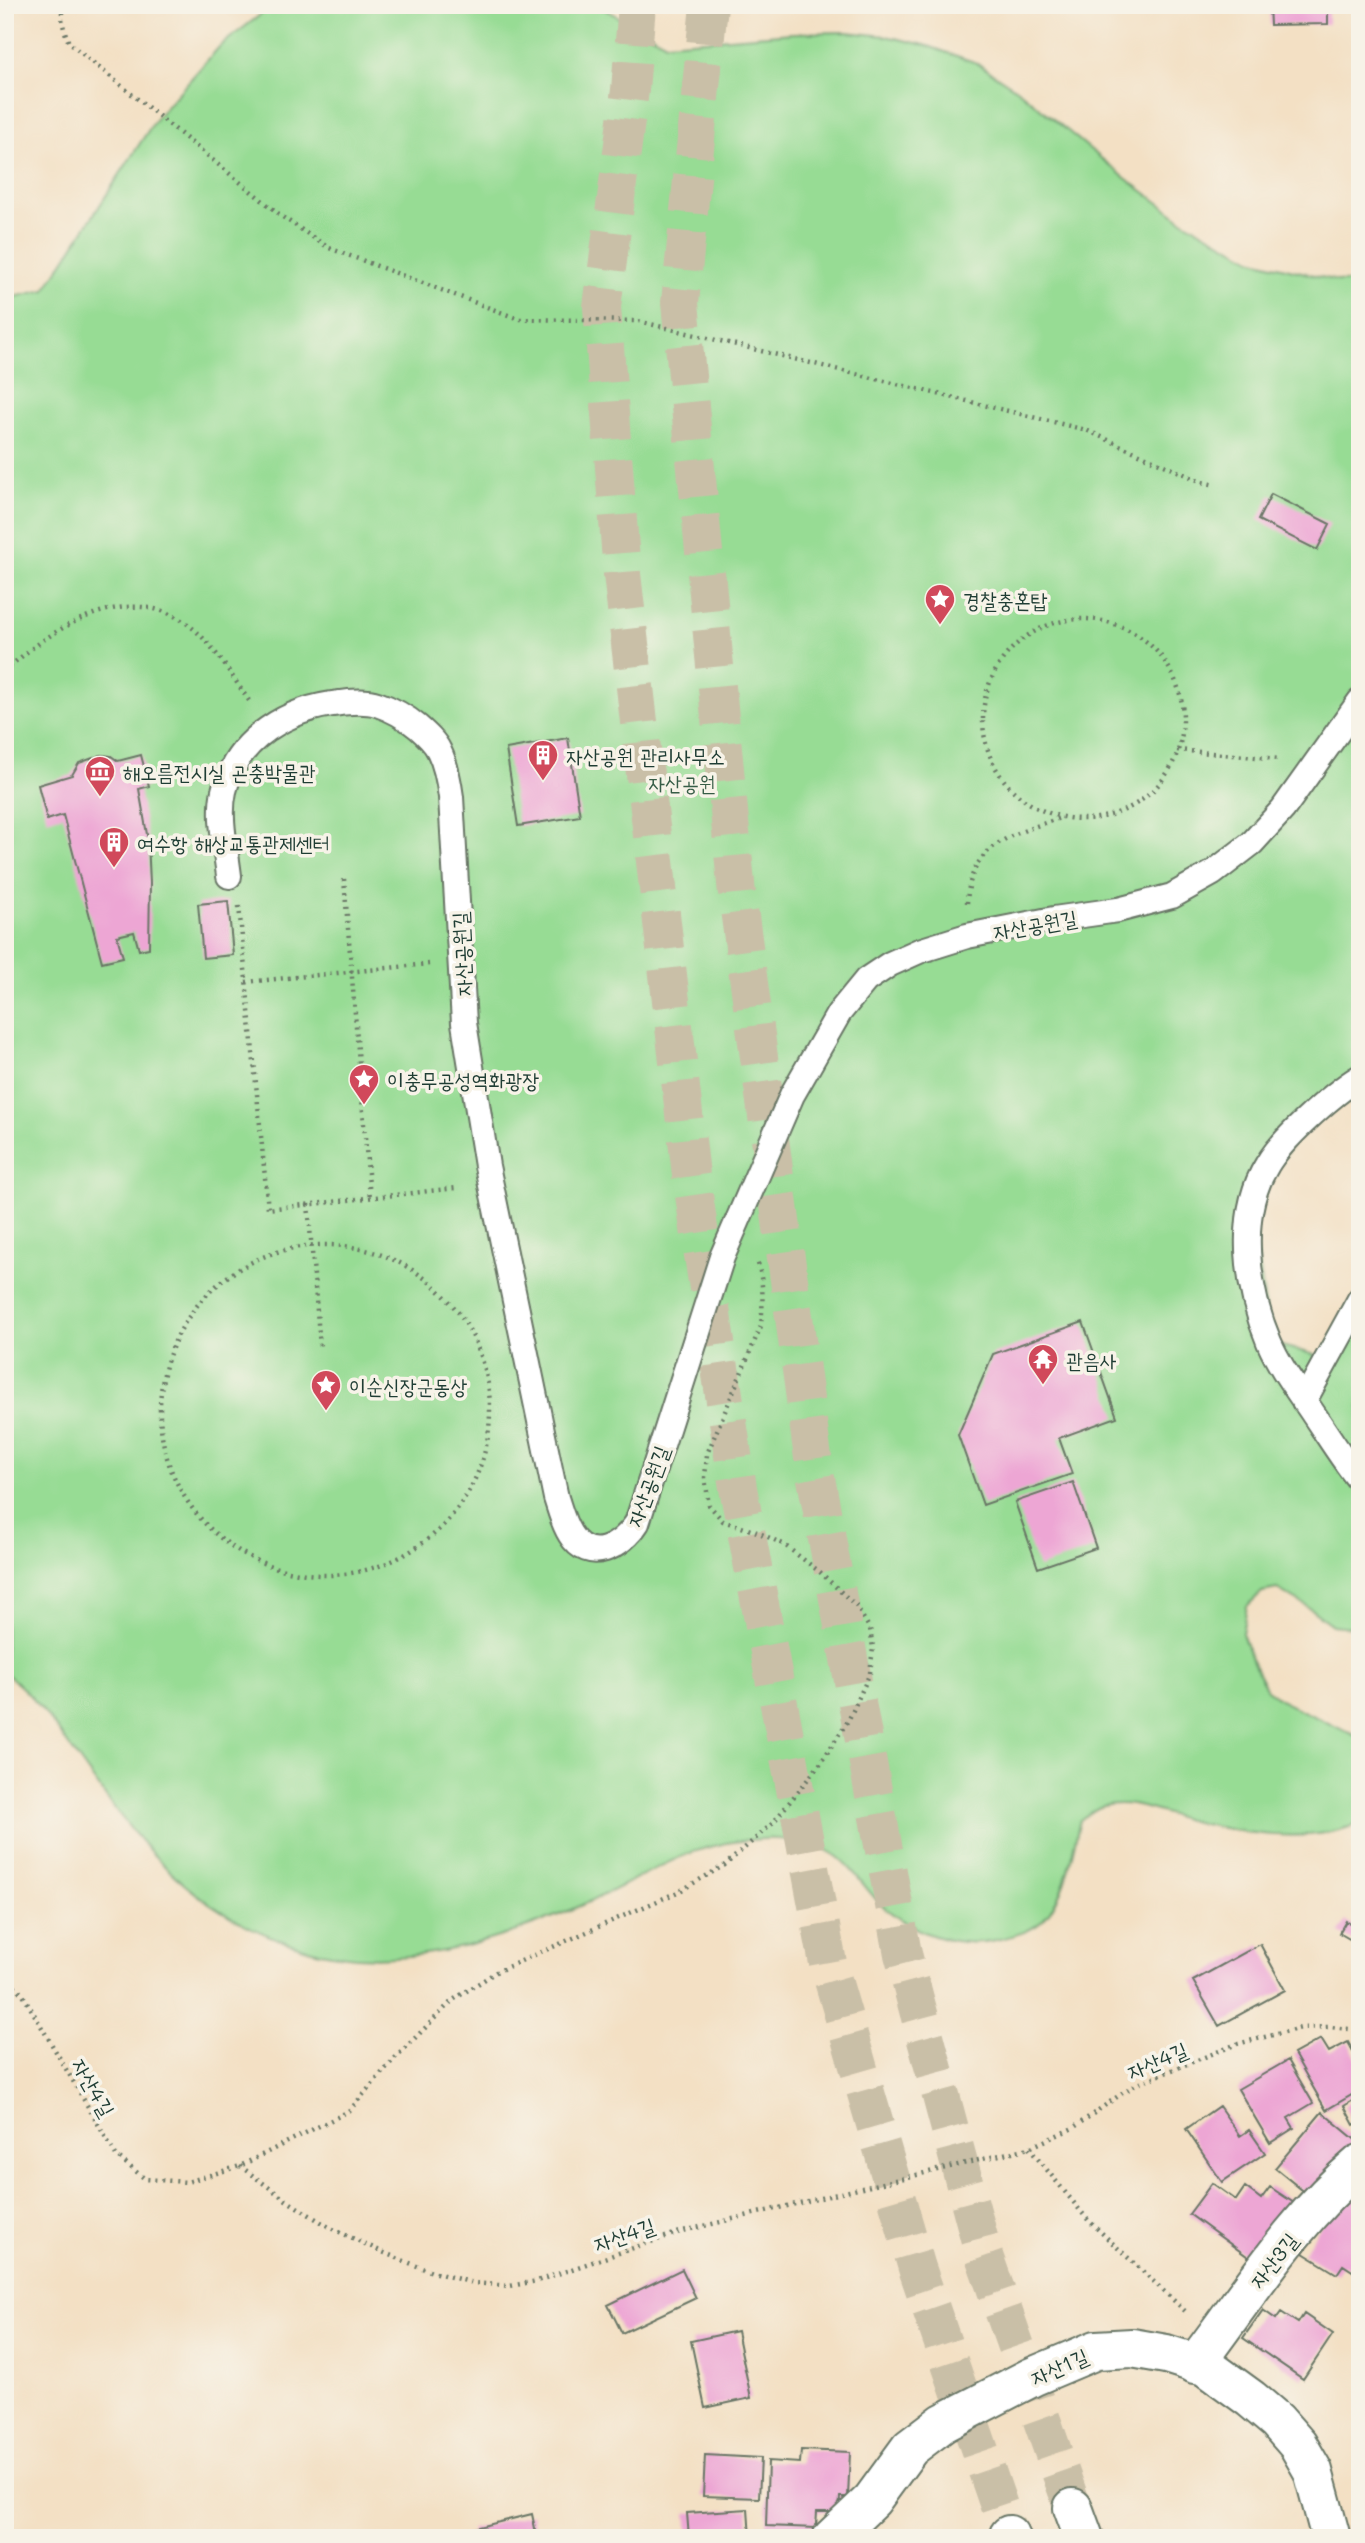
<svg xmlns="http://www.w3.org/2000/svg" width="1365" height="2543" font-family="Mali,'Poor Story',sans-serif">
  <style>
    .green { fill: #97dc94; stroke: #5b8c64; stroke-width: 2 }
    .building { fill: #eda6d4 }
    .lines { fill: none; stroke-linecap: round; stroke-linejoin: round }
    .primary-tunnel { stroke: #c9bfa7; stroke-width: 38; stroke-dasharray: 38 19; stroke-linecap: butt }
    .service-casing { stroke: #697666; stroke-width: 28 }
    .minor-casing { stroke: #697666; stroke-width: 42 }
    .primary-casing { stroke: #697666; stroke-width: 42 }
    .path { stroke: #697666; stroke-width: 4.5; stroke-dasharray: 2 5; stroke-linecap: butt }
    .service { stroke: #fff; stroke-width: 24 }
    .minor { stroke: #fff; stroke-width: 38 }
    .primary { stroke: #fff; stroke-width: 38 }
    .labels { text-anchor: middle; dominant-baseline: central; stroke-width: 7; stroke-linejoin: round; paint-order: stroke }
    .poi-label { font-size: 21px; fill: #1f3d34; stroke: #f7f3e8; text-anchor: start }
    .park-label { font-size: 21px; fill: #375d47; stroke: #f7f3e8 }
    .street-label { font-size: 21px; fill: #1f3d34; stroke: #f7f3e8 }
  </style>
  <rect width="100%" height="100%" fill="#f7f3e8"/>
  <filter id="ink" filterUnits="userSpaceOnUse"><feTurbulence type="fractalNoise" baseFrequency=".0143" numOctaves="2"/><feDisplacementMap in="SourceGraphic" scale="14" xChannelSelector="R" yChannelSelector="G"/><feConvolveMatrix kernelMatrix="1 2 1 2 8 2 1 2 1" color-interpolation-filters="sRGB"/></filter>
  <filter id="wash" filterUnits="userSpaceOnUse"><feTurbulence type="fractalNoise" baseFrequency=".00686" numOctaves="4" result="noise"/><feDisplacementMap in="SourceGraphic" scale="28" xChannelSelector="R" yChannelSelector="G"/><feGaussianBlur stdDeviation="1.57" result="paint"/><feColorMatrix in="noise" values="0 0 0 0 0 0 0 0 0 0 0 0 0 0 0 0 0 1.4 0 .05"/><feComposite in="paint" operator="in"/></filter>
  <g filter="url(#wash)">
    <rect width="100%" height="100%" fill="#f3e0c4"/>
    <path class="green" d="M273 5H597L666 43 792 33 847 32 886 36 925 45 977 63 1018 90 1124 177 1182 220 1254 260 1341 282H1360V1077L1319 1107 1251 1203 1270 1343 1331 1359 1360 1310V1628L1332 1625 1305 1605 1277 1589 1262 1592 1247 1606 1242 1633 1251 1659 1267 1690 1288 1704 1360 1738V1823C1308 1845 1244 1834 1191 1821 1164 1815 1132 1798 1103 1806 1095 1808 1087 1815 1080 1820 1072 1852 1067 1893 1044 1919 1032 1932 1012 1936 996 1940 955 1949 910 1932 880 1903 864 1888 853 1867 835 1855 817 1843 785 1838 764 1839 692 1841 653 1872 591 1901 503 1941 397 1976 301 1947 194 1914 145 1852 82 1764 59 1732 37 1697 5 1673V299L45 290 157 117 220 46Z"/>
    <g id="blocks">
      <path class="building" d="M1269 5H1328V24L1270 25Z
        M1271 494 1330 524 1317 550 1258 520Z
        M568 738 580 816 518 826 506 749Z
        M101 755 111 756 118 761 141 755 149 786 139 789 148 840 150 883 149 948 139 950 134 932 117 936 123 957 102 962 63 815 47 820 38 785 72 775 79 763Z
        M228 901 233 955 203 958 198 904Z
        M1083 1322 1117 1417 1059 1438 1072 1474 983 1505 958 1435 993 1354Z
        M1073 1482 1096 1548 1038 1568 1015 1502Z
        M1346 1921 1356 1927 1360 1921V1945L1339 1933Z
        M1260 1944 1285 1990 1219 2026 1193 1981Z
        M1321 2039 1329 2052 1348 2042 1360 2064V2090L1326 2110 1294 2054Z
        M1288 2060 1313 2103 1288 2118 1294 2128 1270 2143 1238 2089Z
        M1360 2096V2122L1354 2125 1344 2106Z
        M1219 2106 1240 2136 1249 2130 1265 2153 1222 2182 1186 2129Z
        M1322 2112 1358 2142 1312 2198 1275 2168Z
        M1212 2183 1236 2200 1245 2187 1261 2199 1270 2187 1300 2207 1258 2264 1189 2214Z
        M1344 2189 1360 2199V2276L1343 2265 1337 2274 1303 2253Z
        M682 2269 696 2298 622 2333 608 2305Z
        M1263 2310 1276 2319 1281 2312 1298 2323 1304 2314 1333 2334 1303 2379 1243 2338Z
        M737 2331 751 2398 705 2408 691 2341Z
        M801 2450 850 2452 848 2497H840L839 2512H817L816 2528 766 2526 768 2461 800 2463Z
        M705 2455 761 2458 759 2498 703 2496Z
        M748 2509 750 2538H689L687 2513Z
        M532 2514 537 2538H474L471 2529Z"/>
    </g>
  </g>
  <g filter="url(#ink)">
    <use href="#blocks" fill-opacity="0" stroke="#697666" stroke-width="2"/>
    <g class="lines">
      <path class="primary-tunnel" d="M637 5 630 90 602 307 622 574 691 1175 738 1488 828 1963 917 2268 1009 2535
        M709 5 680 303 737 894 815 1473 903 1954 984 2256 1073 2508"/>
      <g class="service-casing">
        <path id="service" d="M229 876C226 849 218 817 224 791 236 738 290 708 340 703 351 702 365 700 377 704 392 709 406 717 418 727 426 734 435 742 439 751 446 765 449 782 451 797L464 1023 487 1166 556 1498C560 1510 563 1523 570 1534 589 1566 622 1546 637 1523L722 1257 792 1095 839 1013 866 980 890 964 919 951 967 936 1054 919 1118 910 1172 896 1213 873 1252 843 1283 809 1360 701
          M1360 1077C1340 1089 1322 1105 1305 1121 1291 1134 1277 1148 1267 1165 1236 1215 1247 1290 1269 1342 1280 1368 1298 1391 1314 1415 1329 1437 1343 1460 1360 1481
          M1304 1401 1360 1299"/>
      </g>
      <g class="minor-casing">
        <path id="minor" d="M1195 2364C1247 2296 1294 2219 1360 2164
          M832 2538 872 2500 910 2448 943 2423 1032 2377 1096 2350 1132 2348 1166 2354 1207 2367 1251 2399 1277 2421 1298 2445 1313 2471 1331 2538"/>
      </g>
      <g class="primary-casing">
        <path id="primary" d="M1073 2508 1084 2538
          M1009 2535 1010 2538"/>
      </g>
      <path class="path" d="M63 5C60 19 64 30 69 43L284 218 329 248 519 319 638 321 1086 430 1202 482 1216 485
        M983 719a100 100 0 1 1 200 0a100 100 0 1 1-200 0Z
        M5 671C48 631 120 584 180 619 210 637 230 674 250 702
        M1177 750 1279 759
        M344 879 370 1198
        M967 903C970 844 1011 835 1060 818
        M239 906 268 1209 457 1188
        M246 982 429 964
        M308 1204 320 1347
        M160 1410a165 165 0 1 1 330 0a165 165 0 1 1-330 0Z
        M5 1975 23 1995 116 2155 145 2179 187 2182 240 2166 349 2111 394 2059 453 2000 496 1972 680 1891 725 1865 772 1824 820 1764 849 1719 870 1673 873 1648 870 1629 856 1606 820 1572 783 1544 757 1532 723 1521 709 1505 705 1478 707 1454 761 1326C763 1303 764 1282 757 1260
        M1029 2148 1088 2220 1185 2311
        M240 2166 286 2200 329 2227 382 2252 432 2272 474 2283 510 2286 537 2281 683 2231 1029 2148 1073 2128 1124 2092 1140 2083 1237 2044 1301 2028 1329 2027 1360 2030"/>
      <use href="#service" class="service"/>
      <use href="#minor" class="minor"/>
      <use href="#primary" class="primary"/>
    </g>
  </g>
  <defs>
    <g id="sight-pin" transform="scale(1.575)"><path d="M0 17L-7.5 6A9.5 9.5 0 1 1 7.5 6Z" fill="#d1495b" stroke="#f7f3e8"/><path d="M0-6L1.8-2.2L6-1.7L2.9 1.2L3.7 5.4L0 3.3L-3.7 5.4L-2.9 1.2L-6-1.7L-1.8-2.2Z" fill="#fff"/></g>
    <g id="building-pin" transform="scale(1.575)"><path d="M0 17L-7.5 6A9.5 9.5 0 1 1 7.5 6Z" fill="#d1495b" stroke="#f7f3e8"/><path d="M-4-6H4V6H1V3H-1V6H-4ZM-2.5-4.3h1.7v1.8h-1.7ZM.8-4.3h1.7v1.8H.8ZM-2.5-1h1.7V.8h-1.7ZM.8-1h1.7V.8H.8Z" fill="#fff"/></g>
    <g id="museum-pin" transform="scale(1.575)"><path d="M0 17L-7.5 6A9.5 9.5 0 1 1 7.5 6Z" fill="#d1495b" stroke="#f7f3e8"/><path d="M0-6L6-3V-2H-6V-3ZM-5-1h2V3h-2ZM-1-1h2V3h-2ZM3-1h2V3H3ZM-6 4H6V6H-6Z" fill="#fff"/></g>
    <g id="temple-pin" transform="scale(1.575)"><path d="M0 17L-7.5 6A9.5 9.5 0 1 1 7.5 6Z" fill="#d1495b" stroke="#f7f3e8"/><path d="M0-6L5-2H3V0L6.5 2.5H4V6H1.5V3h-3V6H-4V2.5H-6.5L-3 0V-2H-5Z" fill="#fff"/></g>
  </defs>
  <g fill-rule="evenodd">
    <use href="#sight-pin" x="940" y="599"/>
    <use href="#building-pin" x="543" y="755"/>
    <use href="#museum-pin" x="100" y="771"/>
    <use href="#building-pin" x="114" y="842"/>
    <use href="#sight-pin" x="364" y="1079"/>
    <use href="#temple-pin" x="1043" y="1359"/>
    <use href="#sight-pin" x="326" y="1385"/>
  </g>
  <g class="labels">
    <g class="poi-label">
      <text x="963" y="599">경찰충혼탑</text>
      <text x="566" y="755">자산공원 관리사무소</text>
      <text x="123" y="771">해오름전시실 곤충박물관</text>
      <text x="137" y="842">여수항 해상교통관제센터</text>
      <text x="387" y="1079">이충무공성역화광장</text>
      <text x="1066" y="1359">관음사</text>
      <text x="349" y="1385">이순신장군동상</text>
    </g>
    <g class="park-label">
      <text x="682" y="782">자산공원</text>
    </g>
    <g class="street-label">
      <text transform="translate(1035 924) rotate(-10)">자산공원길</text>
      <text transform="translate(461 954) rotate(-93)">자산공원길</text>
      <text transform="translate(647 1486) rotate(-70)">자산공원길</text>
      <text transform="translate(1157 2060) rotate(-23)">자산4길</text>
      <text transform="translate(94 2087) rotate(60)">자산4길</text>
      <text transform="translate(624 2234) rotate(-19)">자산4길</text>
      <text transform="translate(1273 2260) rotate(-52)">자산3길</text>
      <text transform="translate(1059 2366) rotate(-24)">자산1길</text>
    </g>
  </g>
  <rect width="1365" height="2543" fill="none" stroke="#f7f3e8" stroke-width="28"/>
</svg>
